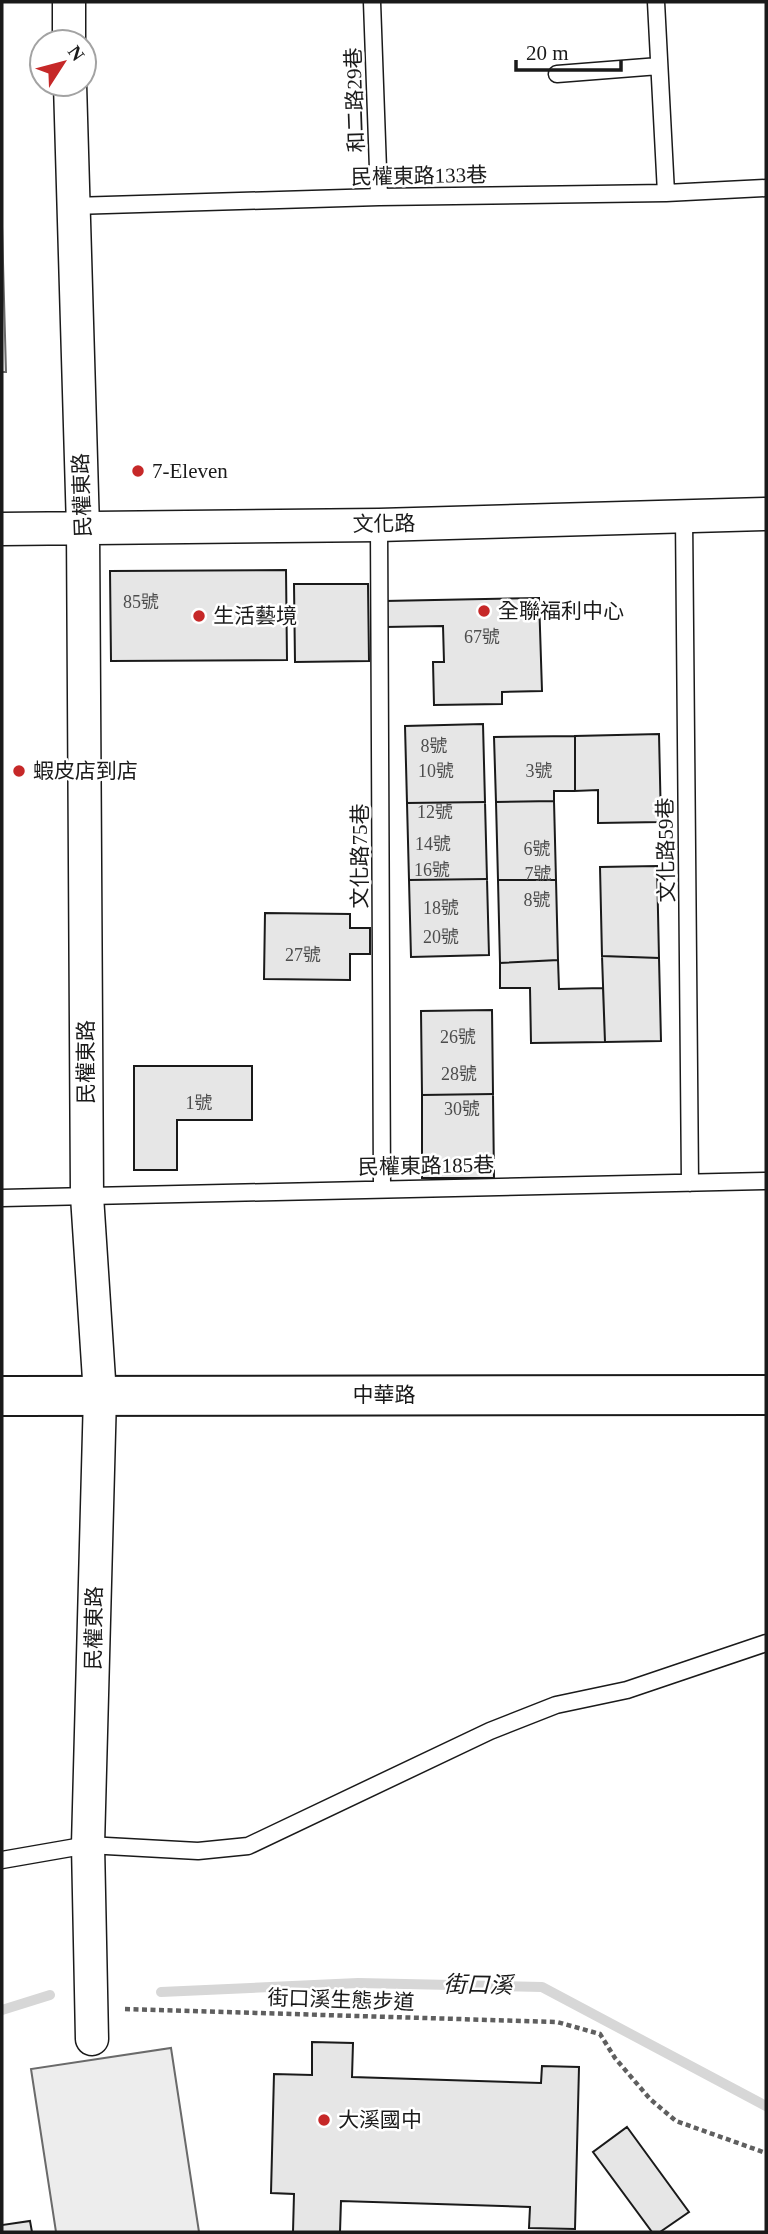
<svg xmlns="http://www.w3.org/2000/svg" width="768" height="2234" font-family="'Times New Roman','Noto Sans TC',serif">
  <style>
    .built { fill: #ededed; stroke: #6a6a6a; stroke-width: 2 }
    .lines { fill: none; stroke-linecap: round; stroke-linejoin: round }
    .stream { stroke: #d7d7d7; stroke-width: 10 }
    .building { fill: #e6e6e6; stroke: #1a1a1a; stroke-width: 2 }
    .service-casing { stroke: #1a1a1a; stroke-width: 19 }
    .minor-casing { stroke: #1a1a1a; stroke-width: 35 }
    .tertiary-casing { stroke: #1a1a1a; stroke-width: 42 }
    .path { stroke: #5f5f5f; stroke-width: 4.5; stroke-dasharray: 5 3.5; stroke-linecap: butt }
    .service { stroke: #fff; stroke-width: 16 }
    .minor { stroke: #fff; stroke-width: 32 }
    .tertiary { stroke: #fff; stroke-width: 38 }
    .poi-dot { fill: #c62828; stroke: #fff; stroke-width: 2.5 }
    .labels { text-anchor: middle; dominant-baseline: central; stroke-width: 5; stroke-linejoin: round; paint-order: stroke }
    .number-label { font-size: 18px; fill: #4d4d4d }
    .street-label { font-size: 21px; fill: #1a1a1a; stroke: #fff }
    .poi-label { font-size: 21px; fill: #1a1a1a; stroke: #fff; text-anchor: start }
    .water-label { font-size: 23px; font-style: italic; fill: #1a1a1a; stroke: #fff }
  </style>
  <rect width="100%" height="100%" fill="#fff"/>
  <path class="built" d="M2 226 6 372H2Z
    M171 2048 199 2232H56L31 2069Z"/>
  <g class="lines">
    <path class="stream" d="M161 1992 358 1983 542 1987 766 2106
      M2 2010 50 1995"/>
  </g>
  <path class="building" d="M286 570 287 660 111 661 110 571Z
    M294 584H368L369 661 295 662Z
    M539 598 542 691 502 692V704L434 705 433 662H444L443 626 385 627V601Z
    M483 724 485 802 407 803 405 726Z
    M659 734 661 822 598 823V790L575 791V736Z
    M575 736V791H554V801L496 802 494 737Z
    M554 801 556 880H498L496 802Z
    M485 802 487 879 409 880 407 803Z
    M657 866 659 958 602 956 600 867Z
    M487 879 489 955 411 957 409 880Z
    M498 880H556L558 960 500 963Z
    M265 913 350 914V928H370V954H350V980L264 979Z
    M602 956 659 958 661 1041 605 1042Z
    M558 960 559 989 603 988 605 1042 531 1043 530 988H500V963Z
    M492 1010 493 1094 422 1095 421 1011Z
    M134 1066H252V1120H177V1170H134Z
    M493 1094 494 1178H422V1095Z
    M312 2042 353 2043 352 2077 541 2083 542 2066 579 2067 575 2229 529 2228 530 2207 341 2201 340 2232H293L294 2194 271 2193 274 2074 312 2075Z
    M627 2127 689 2212 660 2232H652L593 2152Z
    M30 2221 32 2232H2V2225Z"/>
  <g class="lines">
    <g class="service-casing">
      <path id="service" d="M372 2 379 197
        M656 2 666 193
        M557 74 659 66
        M73 206 379 197 666 193 766 188
        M684 517 690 1183
        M379 525 382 1188
        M2 1198 766 1181
        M2 1860 88 1845 198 1851 248 1846 490 1731 556 1705 627 1690 766 1643"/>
    </g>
    <g class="minor-casing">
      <path id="minor" d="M69 2V42
        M70 84 83 528 87 1196 100 1395 88 1845 92 2039
        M2 529 379 525 766 514"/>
    </g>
    <g class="tertiary-casing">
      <path id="tertiary" d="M2 1396 766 1395"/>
    </g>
    <path class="path" d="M125 2009 557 2022 600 2034 615 2058 650 2099 676 2121 766 2153"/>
    <use href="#service" class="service"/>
    <use href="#minor" class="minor"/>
    <use href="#tertiary" class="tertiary"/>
  </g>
  <g class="poi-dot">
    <circle cx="138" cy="471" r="7"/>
    <circle cx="484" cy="611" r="7"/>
    <circle cx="199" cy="616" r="7"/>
    <circle cx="19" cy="771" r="7"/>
    <circle cx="324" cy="2120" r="7"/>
  </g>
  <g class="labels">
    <g class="number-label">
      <text x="141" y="602">85號</text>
      <text x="482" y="637">67號</text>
      <text x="434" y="746">8號</text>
      <text x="436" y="771">10號</text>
      <text x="539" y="771">3號</text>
      <text x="435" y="812">12號</text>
      <text x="433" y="844">14號</text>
      <text x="537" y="849">6號</text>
      <text x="432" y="870">16號</text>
      <text x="538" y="874">7號</text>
      <text x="537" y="900">8號</text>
      <text x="441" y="908">18號</text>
      <text x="441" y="937">20號</text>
      <text x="303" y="955">27號</text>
      <text x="458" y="1037">26號</text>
      <text x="459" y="1074">28號</text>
      <text x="199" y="1103">1號</text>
      <text x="462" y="1109">30號</text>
    </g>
    <g class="street-label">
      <text transform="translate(355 100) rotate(-92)">和二路29巷</text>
      <text transform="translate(419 176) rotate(-1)">民權東路133巷</text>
      <text transform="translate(82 495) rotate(-92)">民權東路</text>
      <text transform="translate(384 524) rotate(-1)">文化路</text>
      <text transform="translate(666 850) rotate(-91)">文化路59巷</text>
      <text transform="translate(360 856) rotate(-90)">文化路75巷</text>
      <text transform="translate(86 1062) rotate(-90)">民權東路</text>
      <text transform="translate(426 1166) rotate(-1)">民權東路185巷</text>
      <text x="384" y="1395">中華路</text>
      <text transform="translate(94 1628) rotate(-89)">民權東路</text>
      <text transform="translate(341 2000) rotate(2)">街口溪生態步道</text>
    </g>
    <g class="poi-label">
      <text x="152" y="471">7-Eleven</text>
      <text x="498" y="611">全聯福利中心</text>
      <text x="213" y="616">生活藝境</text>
      <text x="33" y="771">蝦皮店到店</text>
      <text x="338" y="2120">大溪國中</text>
    </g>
    <g class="water-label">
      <text transform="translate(478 1985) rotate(1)">街口溪</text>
    </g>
  </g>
  <rect width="768" height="2234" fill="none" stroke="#1a1a1a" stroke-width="7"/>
  <g transform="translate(63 63) rotate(54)"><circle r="33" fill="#ffffff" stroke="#a3a3a3" stroke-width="2"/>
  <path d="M0-5L12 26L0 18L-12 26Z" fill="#c62828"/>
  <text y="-10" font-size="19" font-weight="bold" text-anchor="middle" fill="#1a1a1a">N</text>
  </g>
  <path d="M516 60v10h105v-10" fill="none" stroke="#1a1a1a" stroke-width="3.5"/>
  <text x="526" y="60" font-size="21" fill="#1a1a1a" stroke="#ffffff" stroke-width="5" paint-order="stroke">20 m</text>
</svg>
